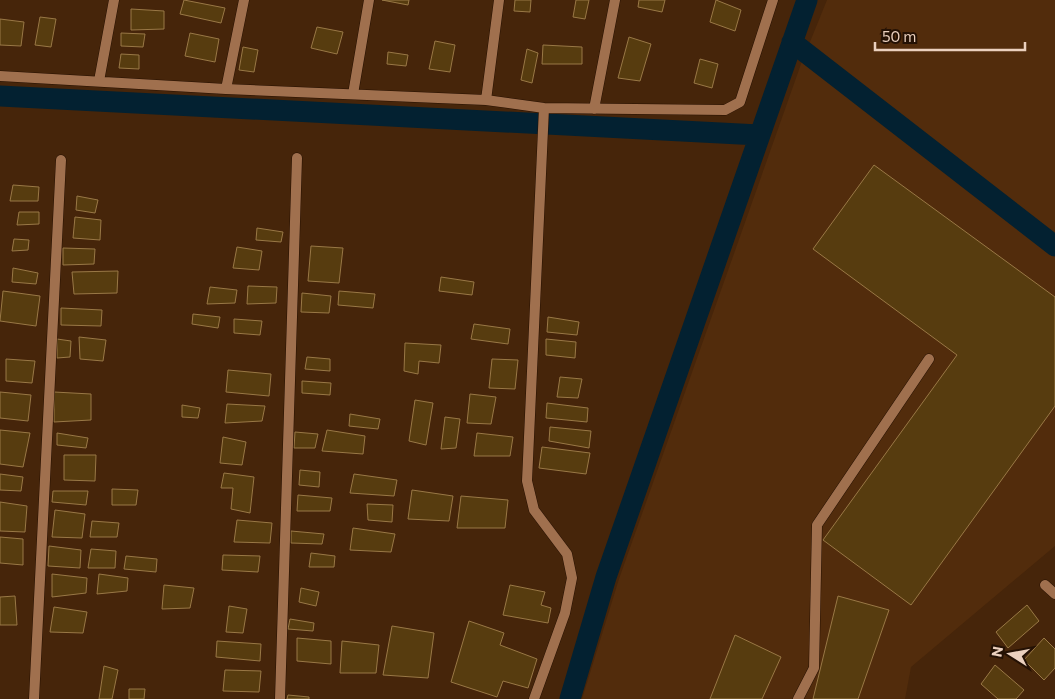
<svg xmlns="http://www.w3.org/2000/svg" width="1055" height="699" font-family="Commissioner,sans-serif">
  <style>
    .built { fill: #522c0c }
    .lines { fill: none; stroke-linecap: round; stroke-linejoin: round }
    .canal { stroke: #032131; stroke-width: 21 }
    .building { fill: #573c0f; stroke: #997846 }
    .service-casing { stroke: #261001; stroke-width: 11 }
    .minor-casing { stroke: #261001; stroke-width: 11 }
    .service { stroke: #a0704e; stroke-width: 10 }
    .minor { stroke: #a0704e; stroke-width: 10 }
  </style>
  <rect width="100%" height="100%" fill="#46250a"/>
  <path class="built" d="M827 0H1055V546L911 667 905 699H582L619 579 801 64Z"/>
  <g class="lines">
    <path class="canal" d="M792 42 1055 246
      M0 96 759 135
      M570 699 606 577 807 0"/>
  </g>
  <path class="building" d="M184 0 225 8 221 23 180 14Z
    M382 0H409L408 5Z
    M515 0H531L530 12 514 11Z
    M576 0H589L585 19 573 17Z
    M639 0H665L662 12 638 7Z
    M716 0 741 10 735 31 710 22Z
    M131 9 164 11V29L131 30Z
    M40 17 56 19 51 47 35 45Z
    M0 19 24 22 21 46 0 45Z
    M317 27 343 32 337 54 311 48Z
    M121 33 145 34 143 47 121 46Z
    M190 33 219 39 215 62 185 56Z
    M629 37 651 44 640 81 618 78Z
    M435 41 455 45 450 72 429 69Z
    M543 45 582 47V64H542Z
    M243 47 258 50 254 72 239 70Z
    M527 49 538 53 532 83 521 80Z
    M388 52 408 55 406 66 387 64Z
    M121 54 139 55V69L119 68Z
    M700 59 718 64 712 88 694 83Z
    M874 165 1055 297V406L911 605 823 540 957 355 813 249Z
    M13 185 39 187 38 201H10Z
    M77 196 98 200 95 213 76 210Z
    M19 212H39V224L17 225Z
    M75 217 101 220 100 240 73 238Z
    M257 228 283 232 281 242 256 240Z
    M14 239 29 240 28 250 12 251Z
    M311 246 343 248 339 283 308 281Z
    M237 247 262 251 259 270 233 268Z
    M63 248 95 249 94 264 63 265Z
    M13 268 38 273 36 284 12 282Z
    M118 271 117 293 74 294 72 272Z
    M441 277 474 282 472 295 439 291Z
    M248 286 277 287 276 303 247 304Z
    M210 287 237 290 235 303 207 304Z
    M3 291 40 296 36 326 0 321Z
    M339 291 375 294 373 308 338 305Z
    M302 293 331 296 329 313 301 312Z
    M61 308 102 310 101 326 61 325Z
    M193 314 220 317 218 328 192 324Z
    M548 317 579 322 577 335 547 332Z
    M234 319 262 321 260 335 234 333Z
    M474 324 510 329 508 344 471 339Z
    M79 337 106 340 103 361 80 359Z
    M57 339 71 341 70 357 57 358Z
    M546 339 576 342 575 358 546 355Z
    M405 343 441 345 439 363 419 361 418 374 404 371Z
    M307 357 330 359V371L305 369Z
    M6 359 35 361 32 383 6 381Z
    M492 359 518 360 515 389 489 388Z
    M228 370 271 374 269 396 226 392Z
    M560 377 582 379 578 398 557 397Z
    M302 381 331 383 330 395 302 393Z
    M0 392 31 395 28 421 0 418Z
    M54 392 91 394V420L54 422Z
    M470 394 496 397 491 424 467 423Z
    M415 400 433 403 426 445 409 441Z
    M547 403 588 408 587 422 546 418Z
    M227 404 265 406 262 421 225 423Z
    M182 405 200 408 198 418 182 417Z
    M350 414 380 419 378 429 349 426Z
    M445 417 460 419 456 448 441 449Z
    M550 427 591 431 589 448 549 441Z
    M0 430 30 433 23 467 0 464Z
    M327 430 365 436 363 454 322 451Z
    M295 432 318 434 315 448H294Z
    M57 433 88 438 86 448 57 445Z
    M477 433 513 437 510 456H474Z
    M223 437 246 442 242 465 220 463Z
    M542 447 590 453 586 474 539 468Z
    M64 455H96L95 481 64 480Z
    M300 470 320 472 319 487 299 485Z
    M224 473 254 477 250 513 231 509 233 488H221Z
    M0 474 23 477 21 491 0 490Z
    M354 474 397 480 394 496 350 493Z
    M112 489 138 490 136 505H112Z
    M412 490 453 496 449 521 408 519Z
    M53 491H88L86 505 52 502Z
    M298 495 332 498 330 511H297Z
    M461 496 508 500 505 528H457Z
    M0 502 27 506 25 532 0 531Z
    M367 504 393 505 392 522 368 520Z
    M55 510 85 514 82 538 52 537Z
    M237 520 272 523 270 543 234 542Z
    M92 521 119 523 117 537H90Z
    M353 528 395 534 391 552 350 550Z
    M291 531 324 534 322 544 291 543Z
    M0 537 23 539V565L0 563Z
    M49 546 81 550 80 568 48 566Z
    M91 549 116 551 115 568H88Z
    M311 553 335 556 334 567H309Z
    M223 555 260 556 258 572 222 570Z
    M126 556 157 559 156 572 124 569Z
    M52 574 87 578 86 593 52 597Z
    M99 574 128 578 127 591 97 594Z
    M164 585 194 588 190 608 162 609Z
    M510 585 545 592 541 605 551 608 548 623 503 615Z
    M301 588 319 592 316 606 299 602Z
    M15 596 17 625H0V597Z
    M838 596 889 610 858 699H813Z
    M1027 605 1039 621 1008 648 996 632Z
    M229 606 247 609 243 633 226 632Z
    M54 607 87 612 83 633 50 632Z
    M290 619 314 623 313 631 288 629Z
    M469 621 504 633 500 645 537 659 528 688 503 681 497 697 451 682Z
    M392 626 434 633 428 678 383 675Z
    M735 635 781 657 762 699H710Z
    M297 638 331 641V664L297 661Z
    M1044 638 1055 649V668L1044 680 1024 660Z
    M217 641 261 644 260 661 216 657Z
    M342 641 379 645 376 673H340Z
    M995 665 1024 690 1016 699H998L981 684Z
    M104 666 118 670 112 699H99Z
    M225 670 261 671 259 692 223 691Z
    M129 689H145L144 699H129Z
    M288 695 309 697V699H287Z"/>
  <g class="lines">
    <g class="service-casing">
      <path id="service" d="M798 699 814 668 817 525 929 359"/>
    </g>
    <g class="minor-casing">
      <path id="minor" d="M0 76 226 89 486 100 544 108 725 110 740 102 773 0
        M99 81 114 0
        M226 89 244 0
        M353 94 369 0
        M486 100 499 0
        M594 109 615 0
        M1045 585 1055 594
        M34 699 61 160
        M280 699 297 158
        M534 699 565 613 572 578 567 554 534 510 527 481 544 108"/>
    </g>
    <use href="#service" class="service"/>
    <use href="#minor" class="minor"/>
  </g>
  <g transform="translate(1010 654) rotate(281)" stroke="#241104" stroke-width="4" paint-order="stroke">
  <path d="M0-4L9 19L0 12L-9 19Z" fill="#ebd0be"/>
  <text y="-8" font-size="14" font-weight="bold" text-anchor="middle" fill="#ebd0be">N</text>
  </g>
  <path d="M875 42v8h150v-8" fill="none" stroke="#ebd0be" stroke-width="2.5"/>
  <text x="882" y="42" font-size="15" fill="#ebd0be" stroke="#241104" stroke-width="4" paint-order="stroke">50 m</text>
</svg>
